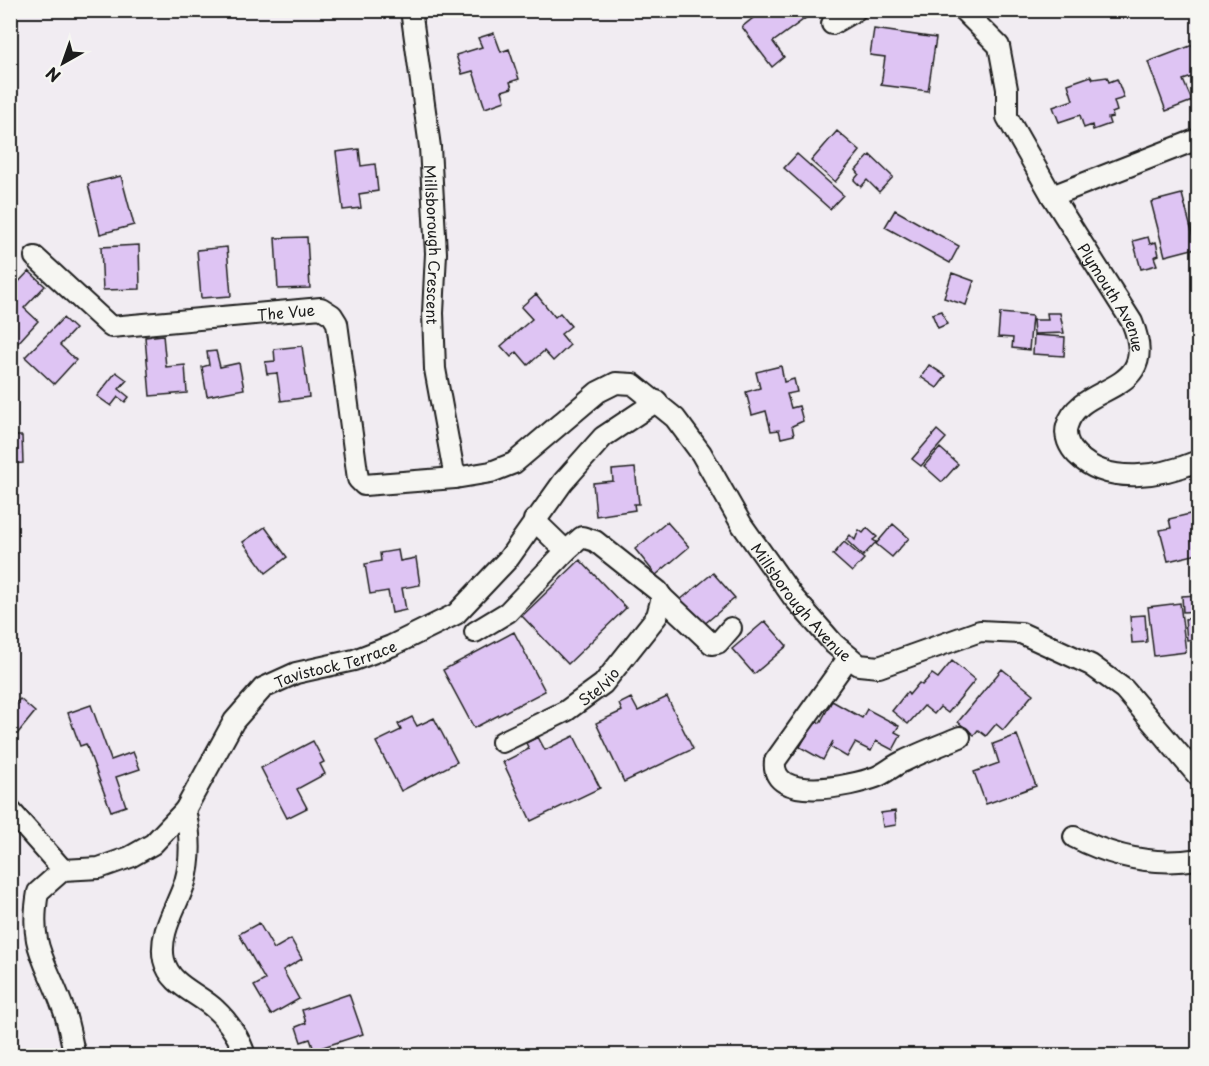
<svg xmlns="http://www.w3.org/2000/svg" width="1209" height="1066" font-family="'Playpen Sans',sans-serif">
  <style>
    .building { fill: #dec4f3; stroke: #1c1c1c; stroke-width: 1.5 }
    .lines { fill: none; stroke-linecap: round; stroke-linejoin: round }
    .minor-casing { stroke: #1c1c1c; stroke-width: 24 }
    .minor { stroke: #f6f6f2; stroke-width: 20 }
    .labels { text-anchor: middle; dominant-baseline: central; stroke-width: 5; stroke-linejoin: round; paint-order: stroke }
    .street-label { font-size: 15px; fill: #1c1c1c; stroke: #f6f6f2 }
  </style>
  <rect width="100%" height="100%" fill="#f1ecf2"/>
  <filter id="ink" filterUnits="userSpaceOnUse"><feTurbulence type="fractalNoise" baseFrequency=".0167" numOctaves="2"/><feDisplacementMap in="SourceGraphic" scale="12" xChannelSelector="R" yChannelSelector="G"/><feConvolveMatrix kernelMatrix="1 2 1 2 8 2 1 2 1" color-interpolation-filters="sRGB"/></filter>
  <g filter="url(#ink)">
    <path class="building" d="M763 10H802L807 17 773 42 784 57 772 67 742 27Z
      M874 29 936 38 928 91 881 85 885 57 870 55Z
      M494 33 501 52 509 49 519 79 510 82 512 88 502 91 505 101 485 108 473 71 462 74 456 55 482 47 478 38Z
      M1198 43V86L1195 76 1183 80 1192 101 1166 111 1148 62Z
      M1091 76 1093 79 1107 77 1109 82 1117 79 1124 98 1114 101 1117 111 1112 113 1113 117 1108 118 1110 124 1093 130 1092 125 1084 128 1080 115 1059 122 1053 107 1073 100 1068 84Z
      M837 131 860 151 835 182 811 161Z
      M359 149 361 166 375 164 378 191 359 194 361 208 343 210 336 152Z
      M797 154 843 195 830 209 784 168Z
      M870 155 893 177 879 192 867 180 861 187 854 180 859 174 856 170Z
      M121 176 134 225 100 234 88 184Z
      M1182 194 1196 248 1165 256 1151 202Z
      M895 210 959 246 950 263 885 227Z
      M307 237 310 288 278 289 275 238Z
      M1148 237 1150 244 1156 242 1159 255 1154 257 1157 265 1141 269 1133 241Z
      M139 245 140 289 103 290 101 247Z
      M227 247 231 296 201 298 197 250Z
      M29 271 45 286 24 308 38 321 16 345 10 340V291Z
      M952 273 974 281 966 305 944 298Z
      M536 294 555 317 560 313 571 326 561 334 570 345 553 361 544 351 528 365 517 352 511 357 501 346 532 319 521 307Z
      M942 311 947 324 938 328 932 314Z
      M1000 313 1032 316 1029 350 1012 348 1013 338 998 337Z
      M1047 313H1060L1064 333 1034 334 1033 320H1048Z
      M63 318 75 329 60 345 76 360 54 384 25 357Z
      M163 335 166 367 185 365 187 393 150 396 145 337Z
      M1034 335 1065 337 1064 356 1033 354Z
      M302 346 309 397 281 401 277 373 267 374 265 362 275 361 274 349Z
      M216 351 220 367 239 363 244 389 207 396 202 367 209 365 207 352Z
      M929 365 946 376 937 388 921 377Z
      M781 366 784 382 794 379 797 392 787 394 791 408 799 406 803 421 792 426 794 435 781 438 779 430 771 431 766 411 752 415 746 392 760 388 756 372Z
      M116 372 127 380 119 389 129 397 125 402 118 397 111 406 97 396Z
      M10 427H14L15 436H22L23 463 10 464Z
      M937 430 946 438 921 466 912 459Z
      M940 448 958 464 942 482 924 466Z
      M635 468 639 504H634L635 510 596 516 593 483 613 481 612 470Z
      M1198 512V554L1168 561 1160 530 1171 528 1169 519Z
      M667 522 689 547 656 575 635 549Z
      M893 524 909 538 892 557 876 544Z
      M265 527 287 557 266 573 243 542Z
      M867 528 877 537 873 540 876 542 863 556 846 540 850 535 855 540 859 530 863 533Z
      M844 542 864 559 852 572 833 555Z
      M398 550 400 561 416 558 420 585 402 588 406 610 392 613 388 591 370 594 365 564 381 561 380 553Z
      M580 560 626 608 568 664 522 616Z
      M713 573 735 598 702 626 680 600Z
      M1198 595V611L1183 612 1182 596Z
      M1180 603 1186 652 1154 656 1148 607Z
      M1145 615 1147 642 1132 643 1130 616Z
      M1198 618V639L1187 640 1185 619Z
      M765 621 787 646 754 674 732 649Z
      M514 632 545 691 474 728 443 670Z
      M952 661 975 680 948 713 940 707 934 714 924 706 908 724 892 711 907 692 909 695 919 683 922 685 932 674 938 678Z
      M1002 669 1033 694 1003 730 996 724 986 736 978 730 974 735 958 722Z
      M667 697 693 749 624 782 596 723 622 711 619 704 631 698 638 711Z
      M20 699 35 712 13 739 10 708Z
      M832 701 862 718 867 709 899 726 895 732 901 735 893 750 876 741 871 751 855 743 847 757 830 747 833 741 823 760 800 747 815 720 820 723Z
      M91 705 111 760 133 752 140 769 116 777 126 806 111 811 86 744 80 746 68 713Z
      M412 717 417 726 434 718 457 762 401 791 376 742 401 730 398 724Z
      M1017 735 1036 786 986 804 974 772 999 763 993 744Z
      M574 736 600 788 531 821 503 762 529 749 526 743 538 737 545 750Z
      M313 741 324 762 320 764 325 774 297 789 307 808 287 818 261 768Z
      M895 811 896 825 883 827 881 813Z
      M259 923 274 949 291 939 302 959 283 970 299 999 271 1015 254 986 265 980 239 934Z
      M349 994 363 1034 314 1050 310 1039 301 1042 296 1027 306 1023 302 1010Z"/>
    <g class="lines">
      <g class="minor-casing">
        <g id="minor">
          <path id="s1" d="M411 10 430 147 436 253 433 313 435 369 455 478"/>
          <path id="s2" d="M963 10 999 46 1007 89V117L1052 196 1132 322C1163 397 1079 381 1067 426 1064 436 1069 447 1077 455 1108 486 1162 476 1198 461"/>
          <path d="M832 24 856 10"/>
          <path d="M1052 196 1198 139"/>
          <path id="s3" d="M35 257 111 327 321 308 332 315 337 323 358 479 364 485 455 478 491 472 514 463 598 392 616 383 633 384 675 418 701 453 742 525 793 597 834 644 859 665 879 667 980 631 1021 633 1091 665 1124 689 1198 776"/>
          <path d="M662 597 712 644 718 643 731 628"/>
          <path d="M475 632 508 612 566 551"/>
          <path d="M849 657 775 761C770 804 852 786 876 777 886 773 894 765 904 761 922 752 941 745 960 737"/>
          <path id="s4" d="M502 742 566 711 603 684 657 616 662 597 658 591 595 541 582 537 566 551 534 520"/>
          <path d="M10 810 63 870"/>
          <path d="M185 810C191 835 192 857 185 882 177 907 158 933 164 960 170 986 199 993 216 1010 228 1021 241 1040 245 1056"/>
          <path d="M1074 837C1113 857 1155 866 1198 859"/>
          <path id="s5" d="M75 1056C71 1041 69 1025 64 1011 47 960 28 950 38 892L63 870 99 868 130 857 153 844 185 810 234 721 263 688 296 673 354 660 391 646 456 614 509 558 563 482 603 437 657 401"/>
        </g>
      </g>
      <use href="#minor" class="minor"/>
    </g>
  </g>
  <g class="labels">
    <g class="street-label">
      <text stroke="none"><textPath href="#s1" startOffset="236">Millsborough Crescent</textPath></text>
      <text stroke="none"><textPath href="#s2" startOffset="332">Plymouth Avenue</textPath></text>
      <text stroke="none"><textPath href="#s3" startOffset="279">The Vue</textPath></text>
      <text stroke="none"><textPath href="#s3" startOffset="1080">Millsborough Avenue</textPath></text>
      <text stroke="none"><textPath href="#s5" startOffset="568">Tavistock Terrace</textPath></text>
      <text stroke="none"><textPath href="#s4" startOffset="112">Stelvio</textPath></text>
    </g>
  </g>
  <rect width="1209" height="1066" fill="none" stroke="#f6f6f2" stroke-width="36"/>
  <rect x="18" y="18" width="1173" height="1030" fill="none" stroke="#1c1c1c" stroke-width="2" filter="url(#ink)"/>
  <g transform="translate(63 63) rotate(220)" stroke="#f6f6f2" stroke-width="4.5" paint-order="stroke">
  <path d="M0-4.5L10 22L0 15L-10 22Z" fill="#1c1c1c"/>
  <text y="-9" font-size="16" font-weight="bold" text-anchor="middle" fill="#1c1c1c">N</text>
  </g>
</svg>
